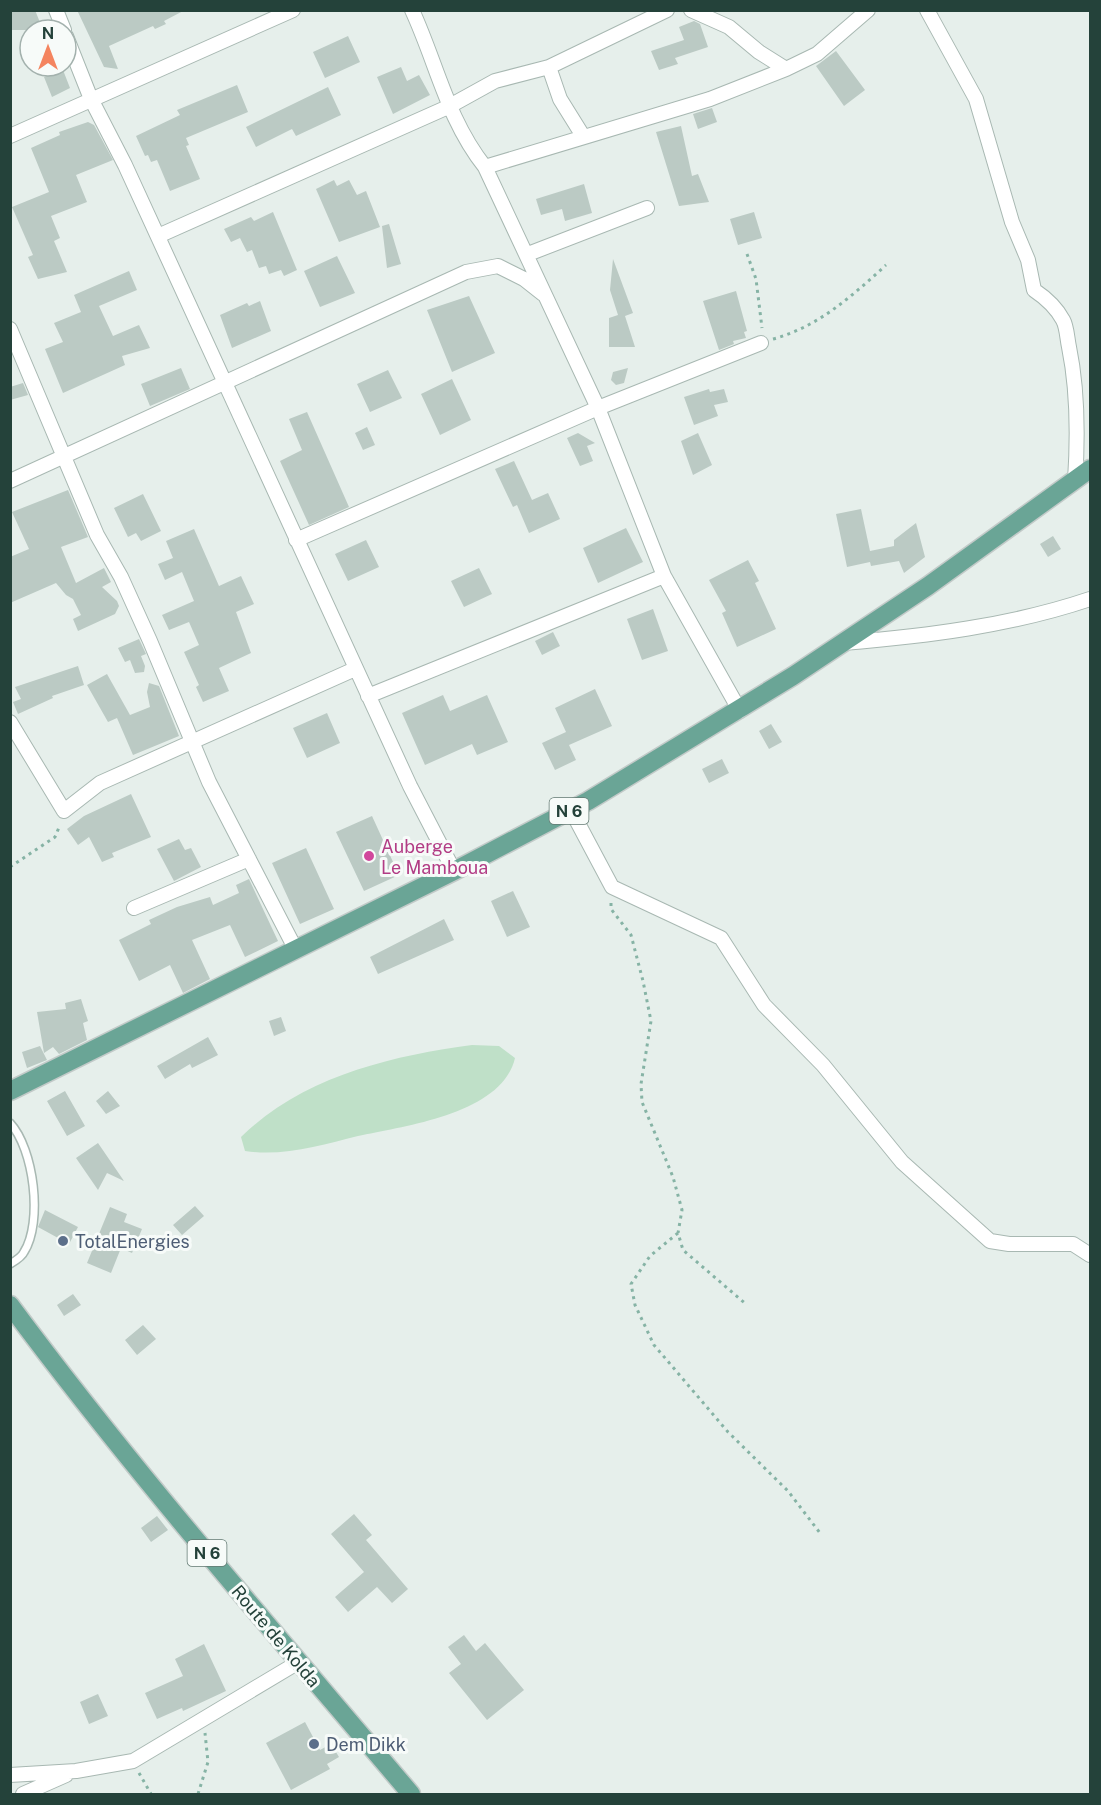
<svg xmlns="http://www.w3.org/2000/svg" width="1101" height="1805" font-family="'Public Sans',sans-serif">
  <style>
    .green { fill: #bfe0c8 }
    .building { fill: #bbcac4 }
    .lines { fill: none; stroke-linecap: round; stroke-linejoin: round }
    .service-casing { stroke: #a8b8b2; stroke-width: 10 }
    .minor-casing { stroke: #a8b8b2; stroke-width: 16 }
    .primary-casing { stroke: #c2cac8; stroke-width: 21 }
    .path { stroke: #86b3a5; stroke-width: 3; stroke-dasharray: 3 4.5; stroke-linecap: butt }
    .service { stroke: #fff; stroke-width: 7 }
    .minor { stroke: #fff; stroke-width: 14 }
    .primary { stroke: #6aa596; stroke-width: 18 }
    .hotel-dot { fill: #d1479c; stroke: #f7fbf9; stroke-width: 2 }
    .service-dot { fill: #5c6f8a; stroke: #f7fbf9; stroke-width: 2 }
    .labels { text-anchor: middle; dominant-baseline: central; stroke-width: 6; stroke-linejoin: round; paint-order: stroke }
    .shield { fill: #f7fbf9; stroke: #637a73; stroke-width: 1.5 }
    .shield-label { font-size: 16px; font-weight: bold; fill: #24423a }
    .hotel-label { font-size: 18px; fill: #b23c85; stroke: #f7fbf9; text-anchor: start }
    .service-label { font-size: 18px; fill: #4e5e75; stroke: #f7fbf9; text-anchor: start }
    .street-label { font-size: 18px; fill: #24423a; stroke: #f7fbf9 }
  </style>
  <rect width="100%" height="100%" fill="#e6efeb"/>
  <path class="green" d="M472 1045 499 1046 515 1058C502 1114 404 1126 358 1136 322 1145 283 1157 245 1151L241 1137C302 1077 390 1056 472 1045Z"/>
  <path class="building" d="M10 10H35L43 30H10Z
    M77 10H185L164 21 166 24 155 29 153 26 109 46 118 69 104 67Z
    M694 21 700 24 708 47 675 58 678 64 659 70 651 51 684 40 679 27Z
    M348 36 360 62 325 78 313 52Z
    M836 51 865 90 844 106 816 66Z
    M401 67 407 81 419 75 430 95 393 114 377 77Z
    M63 70 70 88 52 97 44 77Z
    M237 85 248 112 186 138 189 145 186 146 200 179 170 191 157 160 151 162 148 155 145 156 136 136 180 115 177 110Z
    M328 87 341 115 296 136 292 129 256 147 246 127Z
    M712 108 717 122 698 129 693 114Z
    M88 122 94 125 113 160 76 175 87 202 51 216 60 238 54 241 67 272 38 279 28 257 33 255 12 207 49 192 31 148 60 135 59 132Z
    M681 126 692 176 698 174 709 202 679 206 656 132Z
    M334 180 337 186 349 180 357 195 366 191 380 227 339 242 316 189Z
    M584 184 592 213 565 221 562 209 541 215 536 199Z
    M273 212 297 270 284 276 281 270 269 274 266 266 259 268 252 250 247 252 240 238 231 242 224 229 251 217 254 221Z
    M754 212 762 238 738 245 730 219Z
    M389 224 401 264 387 268 382 226Z
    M337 256 355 293 320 307 304 271Z
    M613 259 633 313 625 316 635 347H609V318L618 315 610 290Z
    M129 271 137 290 99 306 113 336 139 325 150 348 122 356 125 365 63 393 45 349 63 342 54 323 81 312 74 295Z
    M736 291 747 331 744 332 746 338 733 341 734 344 719 350 703 301Z
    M469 296 495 353 452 372 427 310Z
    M260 301 271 331 232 348 220 315 247 303 249 306Z
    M181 368 190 389 150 406 141 384Z
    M628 368 624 383 616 385 611 380 613 372Z
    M388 370 402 398 370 412 357 384Z
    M452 379 471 420 440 435 421 394Z
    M23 383 28 395 10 400V387Z
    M709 389 710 392 724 389 728 402 714 405 718 416 694 425 684 397Z
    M307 412 349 507 309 525 280 461 302 450 289 419Z
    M367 427 375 445 363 450 355 433Z
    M578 433 595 443 587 446 593 461 580 466 567 438Z
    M698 433 712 465 693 475 681 441Z
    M514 461 532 500 548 493 560 519 529 533 517 505 513 507 495 469Z
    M68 490 88 537 61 547 76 583 104 568 111 582 102 587 117 601 119 606 115 614 78 631 73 619 81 615 73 599 66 595 56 583 10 603V557L29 549 12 512Z
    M143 494 161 531 141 541 136 533 128 537 114 508Z
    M861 509 870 551 894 546V540L916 523 925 557 904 573 899 561 871 566 870 562 847 567 836 514Z
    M626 528 643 562 598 583 583 548Z
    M194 529 219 586 241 576 254 604 236 612 251 653 219 668 229 691 203 702 196 687 199 685 184 652 199 645 189 622 169 630 162 615 194 601 182 572 165 580 158 564 173 558 166 541Z
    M1053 536 1061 549 1048 557 1040 544Z
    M366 540 379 567 348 581 335 554Z
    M748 560 759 581 755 583 776 629 737 647 722 613 726 611 709 580Z
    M479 568 492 594 464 607 451 581Z
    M653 609 668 651 642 660 627 619Z
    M553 632 560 646 542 655 535 641Z
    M139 639 146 654 141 656 145 666 144 672 135 673 130 660 125 662 118 648Z
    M78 666 84 685 52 696 53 698 18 714 13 702 21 699 15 687Z
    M107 674 130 715 150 707 147 692 149 683 159 686 179 736 133 755 117 718 108 722 87 685Z
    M595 689 612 726 569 745 576 760 555 770 542 743 566 732 555 708Z
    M443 695 450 711 487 695 508 742 477 755 472 744 425 765 402 713Z
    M327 713 340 743 307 758 293 728Z
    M771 724 782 742 769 749 759 731Z
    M722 759 729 773 709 783 702 769Z
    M131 794 151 837 112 853 114 857 102 862 89 837 78 845 67 829 84 816Z
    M372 816 399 875 364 891 336 832Z
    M179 839 185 850 191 848 201 867 174 881 157 849Z
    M306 848 334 909 300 924 272 863Z
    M249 879 278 941 245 957 230 925 192 940 210 979 183 993 170 965 139 981 119 940 151 924 149 920 177 907 210 897 213 905 239 893 236 885Z
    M513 891 530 927 507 937 491 901Z
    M444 919 454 940 378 974 370 957Z
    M81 999 88 1021 83 1023 87 1040 59 1054 53 1047 44 1053 37 1012 66 1009 65 1003Z
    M281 1017 286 1031 274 1036 269 1021Z
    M208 1037 218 1055 192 1068 190 1064 165 1079 157 1066Z
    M40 1046 47 1060 27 1068 22 1052Z
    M65 1091 85 1126 67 1136 47 1101Z
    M108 1091 120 1106 106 1114 96 1101Z
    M98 1143 124 1181 107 1173 98 1190 76 1158Z
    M195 1206 204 1216 182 1235 173 1225Z
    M110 1207 127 1214 124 1222 142 1229 132 1253 121 1248 111 1273 87 1263Z
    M45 1210 78 1227 69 1244 38 1227Z
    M73 1294 81 1305 64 1316 57 1305Z
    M143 1325 156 1339 137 1355 125 1340Z
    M354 1514 372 1535 366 1540 408 1589 392 1603 377 1587 348 1612 335 1597 364 1572 331 1534Z
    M157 1516 168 1530 151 1542 141 1528Z
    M464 1635 476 1651 485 1643 524 1690 487 1720 449 1673 461 1664 448 1647Z
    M204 1644 226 1691 183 1711 182 1708 157 1719 145 1693 183 1676 175 1659Z
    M98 1694 108 1716 89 1724 80 1702Z
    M305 1722 320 1750 331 1744 339 1757 327 1764 330 1769 291 1790 266 1743Z"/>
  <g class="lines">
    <g class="service-casing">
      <path id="service" d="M10 1123C34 1149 43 1222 24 1252 22 1257 15 1261 10 1264"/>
    </g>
    <g class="minor-casing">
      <path id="minor" d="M56 10 64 30
        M412 10C437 64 447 119 485 167L598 408 664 576 740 711
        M691 10 729 27 759 52 786 69
        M927 10 976 99 1012 222 1028 260 1034 290C1046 298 1056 307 1063 320 1067 327 1067 338 1069 347 1078 391 1078 436 1075 481
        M66 36 91 99 125 165 410 786 454 871
        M549 67 560 99 583 136
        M10 136 293 10
        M485 167 710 99 786 69 817 54 868 10
        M158 236 448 107 495 81 549 67 667 10
        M528 254 647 208
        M10 329 97 535 121 577 150 641 209 782 296 950
        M10 481 466 272 498 266 524 279 543 294
        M296 540 598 408 761 343
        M843 643C926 636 1010 626 1090 599
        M368 696 664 576
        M10 722 64 811 100 783 355 669
        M571 810 612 887 721 938 764 1005 823 1065 902 1162 990 1241 1009 1244H1073L1090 1255
        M134 908 249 859
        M10 1775 76 1771 133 1761 297 1663
        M23 1794 66 1775"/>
    </g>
    <g class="primary-casing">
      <path id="primary" d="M10 1091 454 871 588 801 793 676 928 586 1090 469
        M10 1305C136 1475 275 1633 411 1794"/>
    </g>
    <path class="path" d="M747 254 756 279 762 328
      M773 339C818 327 852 296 886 265
      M10 867 55 837 60 825
      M611 903V909L631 935 643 981 651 1021 641 1084 642 1102 673 1177 682 1210 678 1233 683 1250 747 1305
      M678 1233 650 1256 631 1284 635 1305 654 1345 728 1432 788 1491 820 1533
      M139 1773 151 1794
      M198 1794 208 1762 205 1733"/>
    <use href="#service" class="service"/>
    <use href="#minor" class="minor"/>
    <use href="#primary" class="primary"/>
  </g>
  <circle class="hotel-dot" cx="369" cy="856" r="6"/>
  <g class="service-dot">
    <circle cx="63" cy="1241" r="6"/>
    <circle cx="314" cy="1744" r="6"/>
  </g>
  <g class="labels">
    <g class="shield">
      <rect x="549.5" y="798" width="39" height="26" rx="4.5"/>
      <rect x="187.5" y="1540" width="39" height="26" rx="4.5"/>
    </g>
    <g class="shield-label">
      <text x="569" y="811">N 6</text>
      <text x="207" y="1553">N 6</text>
    </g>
    <g class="hotel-label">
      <text x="381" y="846">Auberge<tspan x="381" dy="21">Le Mamboua</tspan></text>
    </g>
    <g class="service-label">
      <text x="75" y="1241">TotalEnergies</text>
      <text x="326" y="1744">Dem Dikk</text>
    </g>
    <g class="street-label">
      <text transform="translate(276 1636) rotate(50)">Route de Kolda</text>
    </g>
  </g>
  <rect width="1101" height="1805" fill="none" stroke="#24423a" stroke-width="24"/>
  <g transform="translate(48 48)"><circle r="28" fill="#f7fbf9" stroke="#a3b1ad" stroke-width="1.5"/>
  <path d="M0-4.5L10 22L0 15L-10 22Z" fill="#f4845f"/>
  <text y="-9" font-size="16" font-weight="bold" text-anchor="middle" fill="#24423a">N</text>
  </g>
</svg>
